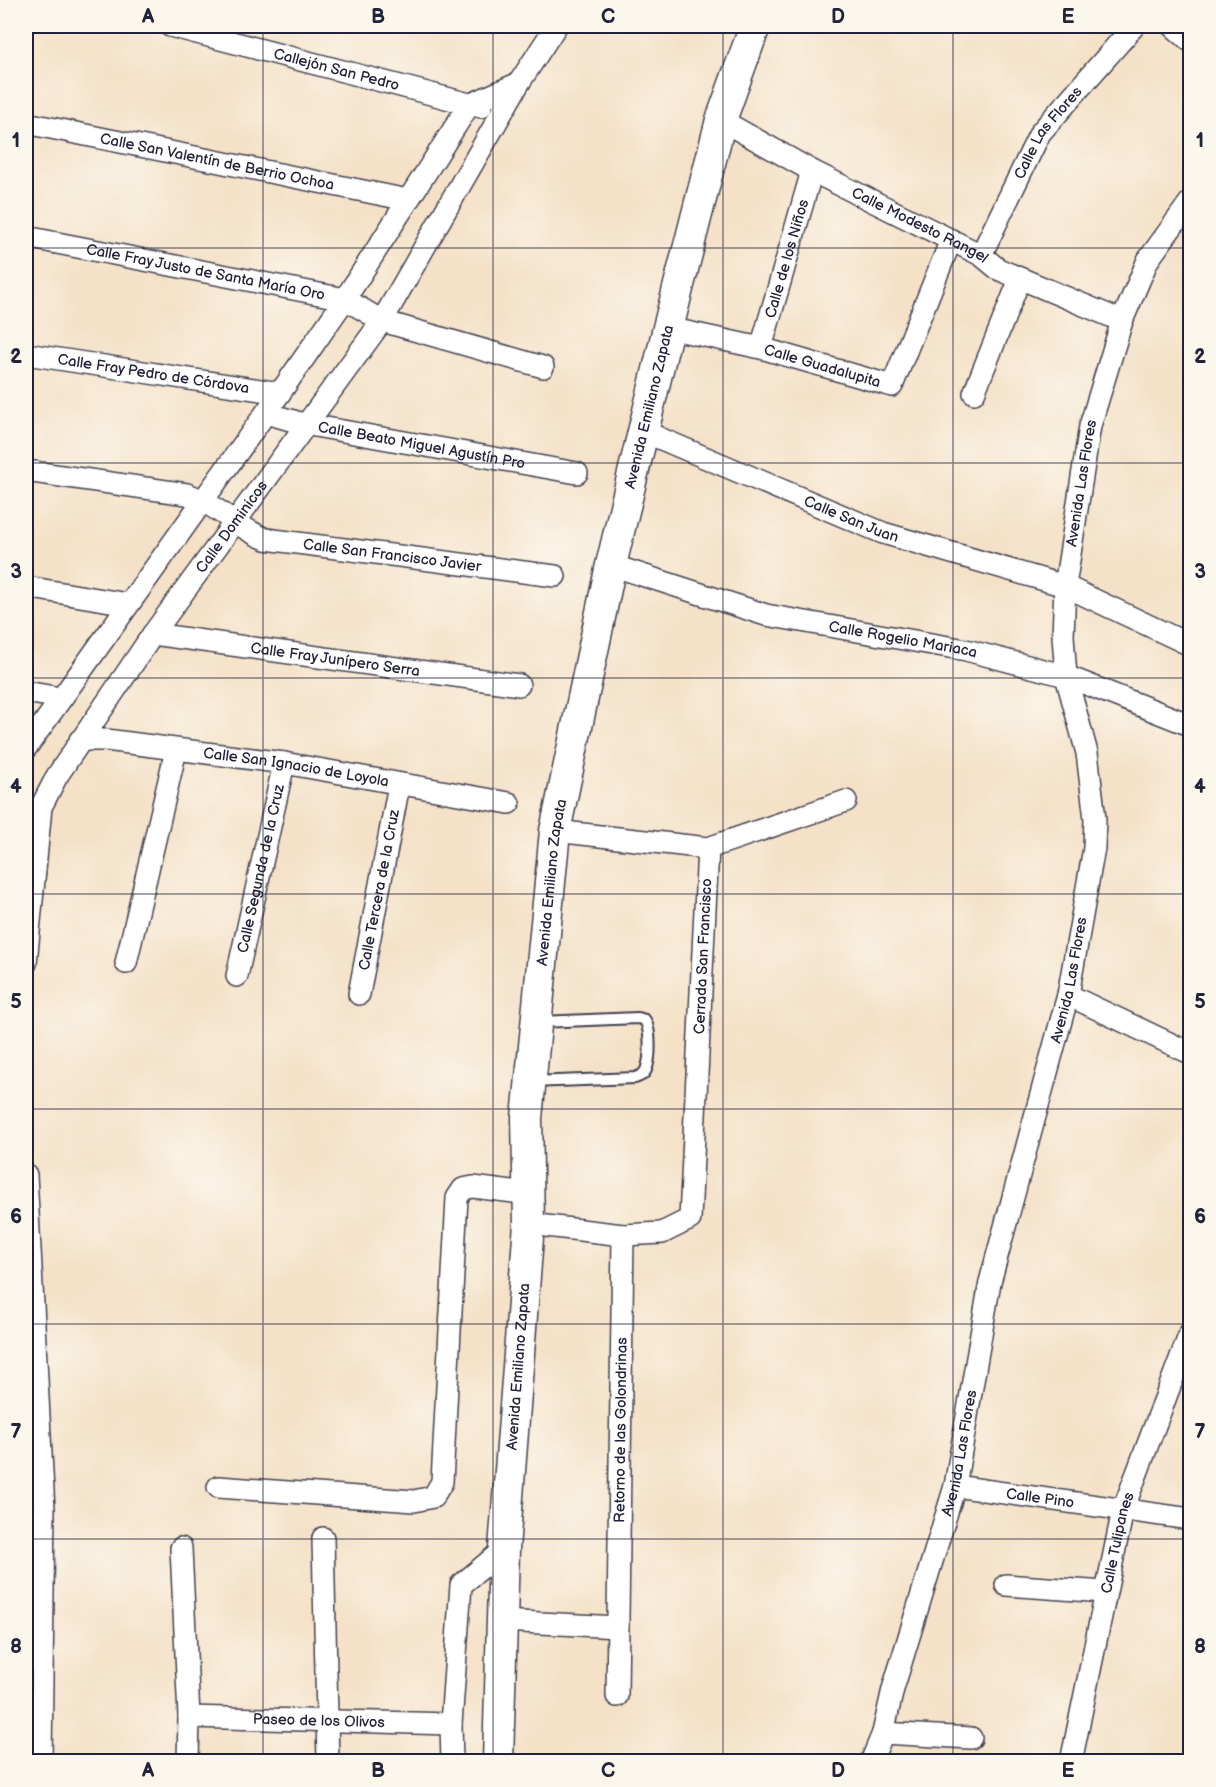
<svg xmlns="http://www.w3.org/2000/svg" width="1216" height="1787" font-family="'Balsamiq Sans',sans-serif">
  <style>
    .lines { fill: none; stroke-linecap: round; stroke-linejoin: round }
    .lane-casing { stroke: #423f50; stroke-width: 14 }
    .street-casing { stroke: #423f50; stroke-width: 24 }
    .secondary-casing { stroke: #423f50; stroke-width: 33 }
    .lane { stroke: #fff; stroke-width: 10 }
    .street { stroke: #fff; stroke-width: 21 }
    .secondary { stroke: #fff; stroke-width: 30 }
    .grid { fill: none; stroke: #22223b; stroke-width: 1.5; stroke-opacity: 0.55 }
    .labels { text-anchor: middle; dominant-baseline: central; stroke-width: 4.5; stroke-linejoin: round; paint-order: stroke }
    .street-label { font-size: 15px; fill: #22223b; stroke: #fbf7ec }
    .neatline { fill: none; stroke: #22223b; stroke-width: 2 }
    .grid-label { font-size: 20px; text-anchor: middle; font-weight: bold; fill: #22223b }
  </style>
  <rect width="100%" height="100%" fill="#fbf7ec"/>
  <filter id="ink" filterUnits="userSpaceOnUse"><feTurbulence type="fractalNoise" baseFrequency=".0167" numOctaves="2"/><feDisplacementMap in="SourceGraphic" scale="12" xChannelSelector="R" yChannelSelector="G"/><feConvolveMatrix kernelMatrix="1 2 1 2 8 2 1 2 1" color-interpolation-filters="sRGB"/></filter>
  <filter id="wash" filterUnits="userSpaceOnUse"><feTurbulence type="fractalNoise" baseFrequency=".008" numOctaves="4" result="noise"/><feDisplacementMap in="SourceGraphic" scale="24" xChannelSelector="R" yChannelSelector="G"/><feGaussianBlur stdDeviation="1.35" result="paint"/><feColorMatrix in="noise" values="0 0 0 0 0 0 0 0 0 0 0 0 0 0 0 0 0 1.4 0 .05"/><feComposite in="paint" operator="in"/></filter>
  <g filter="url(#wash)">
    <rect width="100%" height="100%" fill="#f4e1c7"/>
  </g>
  <g filter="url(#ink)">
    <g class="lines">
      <g class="lane-casing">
        <path id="lane" d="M531 1082 635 1078C640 1076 644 1075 646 1070 651 1058 651 1031 645 1020L638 1018 539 1022"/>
      </g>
      <g class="street-casing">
        <g id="street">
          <path id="s1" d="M170 26 481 107"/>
          <path d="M1173 26 1190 41"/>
          <path id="s2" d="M721 120 812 171 981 255 998 269 1122 321"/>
          <path id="s3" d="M26 123 408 200"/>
          <path id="s4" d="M26 237 345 299 382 321 543 367"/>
          <path id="s5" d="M981 255 1040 133 1134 26"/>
          <path id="s6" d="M668 328 761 348 892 386 951 240"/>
          <path id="s7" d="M761 348 812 171"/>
          <path id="s8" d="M26 354 280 393"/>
          <path d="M974 393 1020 279"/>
          <path id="s9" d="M266 413 304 424 577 473"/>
          <path id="s10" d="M645 432 883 533 1065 586 1190 645"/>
          <path id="s11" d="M26 471 187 494C216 504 237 528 266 539L555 576"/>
          <path id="s12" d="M611 565 766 615 966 650 1066 676 1190 725"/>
          <path d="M26 587 128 604"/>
          <path id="s13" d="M153 634 519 685"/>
          <path d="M26 692 60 698"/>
          <path id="s14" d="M80 740H106L284 763 509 803"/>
          <path d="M26 748 280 393 345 299 469 105 519 83"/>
          <path d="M555 831 708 848 846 801"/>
          <path id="s15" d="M26 963 41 807 57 776 153 634 382 321 519 83 556 26"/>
          <path d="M126 963 176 750"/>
          <path id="s16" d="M237 976 284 763"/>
          <path id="s17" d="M359 994 399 785"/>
          <path d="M1068 995 1190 1053"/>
          <path d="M26 1175 44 1509 41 1762"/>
          <path id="s18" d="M529 1224 623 1235 662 1233 690 1219 708 848"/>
          <path id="s19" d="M955 1486 1190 1519"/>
          <path d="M218 1487 414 1501 433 1497 442 1482 457 1198 463 1189 473 1187 529 1194"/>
          <path d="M323 1538 328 1762"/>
          <path d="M181 1548 189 1717 188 1762"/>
          <path d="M1006 1585 1105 1592"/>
          <path d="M501 1621 618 1627"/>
          <path id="s20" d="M617 1696 623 1235"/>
          <path id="s21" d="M189 1717 451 1724"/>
          <path d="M883 1733 971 1738"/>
          <path d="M452 1762 451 1724 461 1585 504 1549"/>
          <path id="s22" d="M871 1762 883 1733 893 1689 955 1486 990 1282 1068 995 1094 848 1095 819 1087 753 1066 676 1063 636 1065 586 1090 426 1122 321 1148 260 1190 202"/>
          <path id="s23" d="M1071 1762 1123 1510 1190 1333"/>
        </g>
      </g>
      <g class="secondary-casing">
        <g id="secondary">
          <path id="s24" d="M498 1762 504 1549 529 1224 527 1118 555 831 611 565 668 328 721 120 755 26"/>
        </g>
      </g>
      <use href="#lane" class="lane"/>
      <use href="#street" class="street"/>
      <use href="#secondary" class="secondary"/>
    </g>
  </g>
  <path class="grid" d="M263 26V1762M493 26V1762M723 26V1762M953 26V1762M26 248H1190M26 463H1190M26 678H1190M26 894H1190M26 1109H1190M26 1324H1190M26 1539H1190"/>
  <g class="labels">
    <g class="street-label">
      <text stroke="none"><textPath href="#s1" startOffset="172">Callejón San Pedro</textPath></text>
      <text stroke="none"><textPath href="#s5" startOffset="140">Calle Las Flores</textPath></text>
      <text stroke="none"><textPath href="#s3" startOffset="195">Calle San Valentín de Berrio Ochoa</textPath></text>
      <text stroke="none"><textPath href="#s2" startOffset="225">Calle Modesto Rangel</textPath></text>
      <text stroke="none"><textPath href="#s7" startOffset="93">Calle de los Niños</textPath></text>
      <text stroke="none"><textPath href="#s4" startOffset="183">Calle Fray Justo de Santa María Oro</textPath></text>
      <text stroke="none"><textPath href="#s6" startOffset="159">Calle Guadalupita</textPath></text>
      <text stroke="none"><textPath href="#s8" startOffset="129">Calle Fray Pedro de Córdova</textPath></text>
      <text stroke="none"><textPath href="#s24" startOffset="1368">Avenida Emiliano Zapata</textPath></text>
      <text stroke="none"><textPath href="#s9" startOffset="159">Calle Beato Miguel Agustín Pro</textPath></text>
      <text stroke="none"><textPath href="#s22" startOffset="1312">Avenida Las Flores</textPath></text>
      <text stroke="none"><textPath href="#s10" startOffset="224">Calle San Juan</textPath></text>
      <text stroke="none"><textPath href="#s15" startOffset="496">Calle Dominicos</textPath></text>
      <text stroke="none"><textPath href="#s11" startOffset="381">Calle San Francisco Javier</textPath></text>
      <text stroke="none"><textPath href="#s12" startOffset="302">Calle Rogelio Mariaca</textPath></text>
      <text stroke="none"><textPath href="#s13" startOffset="184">Calle Fray Junípero Serra</textPath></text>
      <text stroke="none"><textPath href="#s14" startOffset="218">Calle San Ignacio de Loyola</textPath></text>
      <text stroke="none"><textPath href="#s16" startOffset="110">Calle Segunda de la Cruz</textPath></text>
      <text stroke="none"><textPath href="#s24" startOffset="882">Avenida Emiliano Zapata</textPath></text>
      <text stroke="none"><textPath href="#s17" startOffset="106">Calle Tercera de la Cruz</textPath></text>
      <text stroke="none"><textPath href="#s18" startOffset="428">Cerrada San Francisco</textPath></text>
      <text stroke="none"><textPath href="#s22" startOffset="808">Avenida Las Flores</textPath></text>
      <text stroke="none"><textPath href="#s24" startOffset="396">Avenida Emiliano Zapata</textPath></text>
      <text stroke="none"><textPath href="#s20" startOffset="266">Retorno de las Golondrinas</textPath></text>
      <text stroke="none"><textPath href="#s22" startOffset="322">Avenida Las Flores</textPath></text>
      <text stroke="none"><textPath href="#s19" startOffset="86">Calle Pino</textPath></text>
      <text stroke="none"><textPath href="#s23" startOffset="224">Calle Tulipanes</textPath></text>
      <text stroke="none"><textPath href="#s21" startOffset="130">Paseo de los Olivos</textPath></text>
    </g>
  </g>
  <rect width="1216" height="1787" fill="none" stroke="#fbf7ec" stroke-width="66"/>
  <rect x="33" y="33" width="1150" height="1721" class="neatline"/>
  <g class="grid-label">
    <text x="148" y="23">A</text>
    <text x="378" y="23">B</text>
    <text x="608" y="23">C</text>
    <text x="838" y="23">D</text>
    <text x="1068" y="23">E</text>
    <text x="16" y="147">1</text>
    <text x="1200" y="147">1</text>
    <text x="16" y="363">2</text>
    <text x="1200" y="363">2</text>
    <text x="16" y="578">3</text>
    <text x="1200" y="578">3</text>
    <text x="16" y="793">4</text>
    <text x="1200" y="793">4</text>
    <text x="16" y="1008">5</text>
    <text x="1200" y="1008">5</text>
    <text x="16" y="1223">6</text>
    <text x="1200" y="1223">6</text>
    <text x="16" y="1438">7</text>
    <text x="1200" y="1438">7</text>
    <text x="16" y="1653">8</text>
    <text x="1200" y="1653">8</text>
    <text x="148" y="1777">A</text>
    <text x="378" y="1777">B</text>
    <text x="608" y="1777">C</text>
    <text x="838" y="1777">D</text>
    <text x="1068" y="1777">E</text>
  </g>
</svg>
